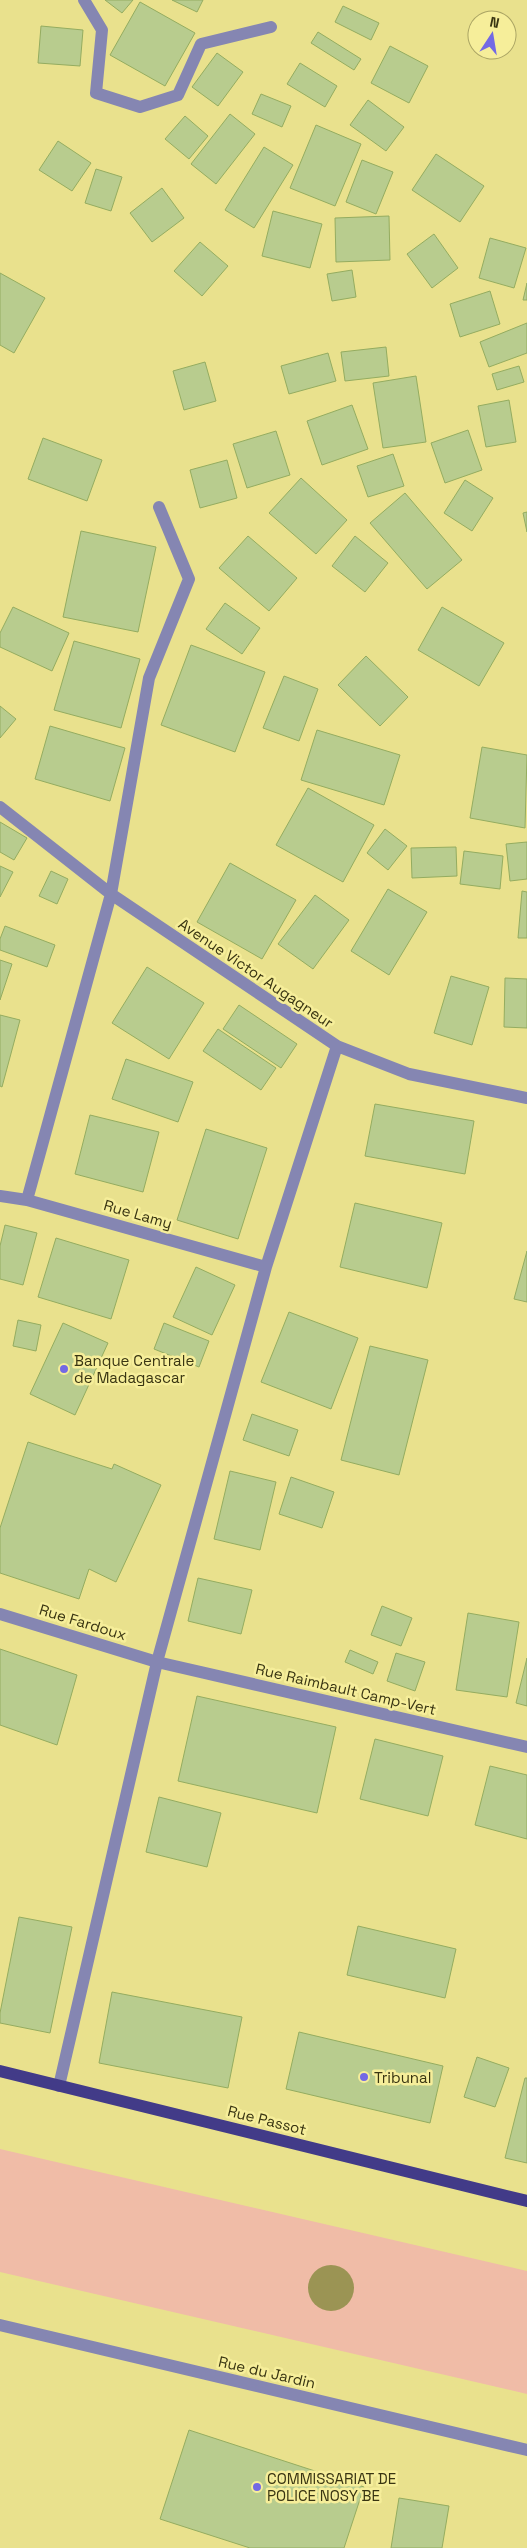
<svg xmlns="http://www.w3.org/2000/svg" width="527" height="2548" font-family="'Space Grotesk',sans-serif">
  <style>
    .green { fill: #f0bca7 }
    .water { fill: #9b9454 }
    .building { fill: #b8cc8e; stroke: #94ac60 }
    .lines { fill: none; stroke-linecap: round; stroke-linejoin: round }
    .minor { stroke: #8586b2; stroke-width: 12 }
    .major { stroke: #423b88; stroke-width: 12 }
    .poi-dot { fill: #7369e4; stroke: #f6ee9a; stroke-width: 2 }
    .labels { text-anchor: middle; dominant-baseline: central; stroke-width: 5; stroke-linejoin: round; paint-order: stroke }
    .street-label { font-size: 15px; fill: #393512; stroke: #f6ee9a }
    .poi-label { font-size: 15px; fill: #393512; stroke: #f6ee9a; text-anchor: start }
  </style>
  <rect width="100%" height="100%" fill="#e9e18d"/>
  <path class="green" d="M0 2149 527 2271V2394L0 2272Z"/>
  <path class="water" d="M308 2288a23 23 0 1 1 46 0a23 23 0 1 1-46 0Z"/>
  <path class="building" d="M105 0H133L122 13Z
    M172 0H203L197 12Z
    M140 2 195 33 165 86 110 55Z
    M343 6 379 23 371 40 335 22Z
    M41 26 83 30 80 66 38 63Z
    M318 32 361 59 354 70 311 43Z
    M390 46 428 66 409 103 371 83Z
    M217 53 243 72 218 106 192 87Z
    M300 63 337 86 325 107 287 84Z
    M261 94 291 106 282 127 252 114Z
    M368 100 404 127 386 151 350 125Z
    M230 114 255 134 216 184 191 164Z
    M185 116 208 136 189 159 165 139Z
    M316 125 361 144 335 206 290 188Z
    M58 141 91 163 72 191 39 170Z
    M264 147 293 165 254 228 225 210Z
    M436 154 484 186 460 222 412 190Z
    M362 160 393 172 376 214 346 202Z
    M96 169 122 177 111 211 85 203Z
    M162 188 184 218 152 242 130 213Z
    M273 211 322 224 310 268 262 256Z
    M389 216 390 260 336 262 335 218Z
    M434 234 458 268 432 288 407 254Z
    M490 238 526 248 514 288 479 278Z
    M200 242 228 266 202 296 174 271Z
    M352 270 356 297 332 301 327 274Z
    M0 273 45 298 14 353 0 345Z
    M527 283V300H523Z
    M490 291 500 324 460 337 450 304Z
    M527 323V353L489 367 480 342Z
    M386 347 389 376 345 381 341 352Z
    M328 353 336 381 289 394 281 366Z
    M205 362 216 401 184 410 173 371Z
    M519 366 524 382 497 390 492 374Z
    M416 376 426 442 383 448 373 383Z
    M509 400 516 442 486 447 478 406Z
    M352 405 368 449 322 465 307 421Z
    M468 430 482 470 445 483 431 443Z
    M276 431 290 475 247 488 233 444Z
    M43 438 102 460 87 501 28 479Z
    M393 454 404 486 368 497 357 466Z
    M227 460 237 498 200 508 190 470Z
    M301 478 347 520 316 554 269 513Z
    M465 480 493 498 472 531 444 513Z
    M405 493 462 560 427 589 370 523Z
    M527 512V532L523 513Z
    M81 531 156 547 138 632 63 617Z
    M248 536 297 578 269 611 219 568Z
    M355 536 388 563 365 592 332 566Z
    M225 603 260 628 242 654 206 629Z
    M13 607 69 633 52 671 0 647V633Z
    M442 607 504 643 479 686 418 650Z
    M74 641 140 659 121 728 54 710Z
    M191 645 265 672 235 752 161 725Z
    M366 656 408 697 380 726 338 685Z
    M284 676 318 689 299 741 263 728Z
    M0 706 16 719 0 738Z
    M50 726 125 748 110 801 35 779Z
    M317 730 400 755 384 805 301 780Z
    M482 747 527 755 525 828 470 818Z
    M308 788 374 825 343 882 276 845Z
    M0 822 27 838 14 860 0 852Z
    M385 829 407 846 388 870 367 853Z
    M527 842V879L510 881 506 844Z
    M456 847 457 876 412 878 411 848Z
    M464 851 503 856 500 889 460 884Z
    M230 863 296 900 262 959 197 922Z
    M0 866 13 872 0 897Z
    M51 871 68 879 57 904 39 896Z
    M388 889 427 912 389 975 351 951Z
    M522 891 527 892V938H518Z
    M315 895 349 920 313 969 278 944Z
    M5 926 55 945 47 967 0 950V939Z
    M0 960 12 964 0 1000Z
    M147 967 204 1003 169 1059 112 1023Z
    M451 976 489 987 472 1045 434 1033Z
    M505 978 527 979V1028L504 1027Z
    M239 1005 297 1044 281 1068 223 1029Z
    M0 1015 20 1020 2 1087 0 1086Z
    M218 1029 276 1068 261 1090 203 1051Z
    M126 1059 193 1082 178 1122 112 1099Z
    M375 1104 474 1121 465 1174 365 1156Z
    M90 1115 159 1132 143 1192 75 1174Z
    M206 1129 267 1148 238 1239 177 1220Z
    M355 1203 442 1223 427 1288 340 1267Z
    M5 1225 37 1233 23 1285 0 1279V1246Z
    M56 1238 129 1260 111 1319 38 1297Z
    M527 1251V1302L514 1299Z
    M196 1267 235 1285 212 1335 173 1317Z
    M289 1312 358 1338 331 1409 261 1382Z
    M18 1320 41 1325 36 1351 13 1346Z
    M63 1323 108 1343 75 1415 30 1394Z
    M164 1323 209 1341 199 1367 154 1349Z
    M370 1346 428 1360 399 1475 341 1460Z
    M252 1414 298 1430 289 1456 243 1440Z
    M28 1442 112 1469 114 1464 161 1485 116 1582 89 1569 79 1599 0 1573V1528Z
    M230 1471 276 1482 260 1550 214 1539Z
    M291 1477 334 1492 322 1528 279 1514Z
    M198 1578 252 1590 241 1634 188 1621Z
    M382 1606 412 1618 401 1646 371 1635Z
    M468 1613 519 1622 507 1697 456 1690Z
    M0 1649 77 1675 57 1745 0 1725Z
    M350 1650 378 1662 373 1674 345 1662Z
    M396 1653 425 1662 415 1691 387 1681Z
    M527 1658V1706L516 1703Z
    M197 1696 336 1727 317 1813 178 1781Z
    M375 1739 443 1756 428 1816 360 1799Z
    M490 1766 527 1775V1839L475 1825Z
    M159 1797 221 1813 207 1867 146 1852Z
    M19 1917 72 1927 50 2033 0 2023V2013Z
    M358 1926 456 1949 445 1998 347 1975Z
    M112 1992 242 2017 228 2088 99 2063Z
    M299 2032 443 2066 430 2123 286 2089Z
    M477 2057 509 2068 495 2107 464 2097Z
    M525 2078H527V2163L505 2158Z
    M189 2430 364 2487 344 2548H250L160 2519Z
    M399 2498 449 2506 442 2548H391Z"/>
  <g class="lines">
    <path class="minor" d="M84 0 102 30 96 93 140 107 178 95 201 44 271 27
      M0 807 111 894 337 1046 409 1074 527 1098
      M0 1196 27 1200 266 1267
      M27 1200 111 894 149 678 189 579 159 507
      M0 1614 157 1662 527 1747
      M59 2086 157 1662 266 1267 337 1046
      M0 2325 527 2450"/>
    <path class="major" d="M0 2071 527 2201"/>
  </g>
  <g class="poi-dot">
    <circle cx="64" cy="1369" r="5"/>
    <circle cx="364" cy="2077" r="5"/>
    <circle cx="257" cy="2487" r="5"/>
  </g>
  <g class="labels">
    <g class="street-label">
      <text transform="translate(256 973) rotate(34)">Avenue Victor Augagneur</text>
      <text transform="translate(138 1214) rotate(16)">Rue Lamy</text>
      <text transform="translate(83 1622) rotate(17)">Rue Fardoux</text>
      <text transform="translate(346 1689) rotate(13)">Rue Raimbault Camp-Vert</text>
      <text transform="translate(267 2120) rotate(14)">Rue Passot</text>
      <text transform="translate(267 2372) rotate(13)">Rue du Jardin</text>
    </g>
    <g class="poi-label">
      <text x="74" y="1360">Banque Centrale<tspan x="74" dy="17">de Madagascar</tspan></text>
      <text x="374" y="2077">Tribunal</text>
      <text x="267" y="2478">COMMISSARIAT DE<tspan x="267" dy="17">POLICE NOSY BE</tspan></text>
    </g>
  </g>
  <g transform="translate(492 35) rotate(12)"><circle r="24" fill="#f6ee9a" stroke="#aaa464"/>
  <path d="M0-4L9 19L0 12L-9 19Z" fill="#7369e4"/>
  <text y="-8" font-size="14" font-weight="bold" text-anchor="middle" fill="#393512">N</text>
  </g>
</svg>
